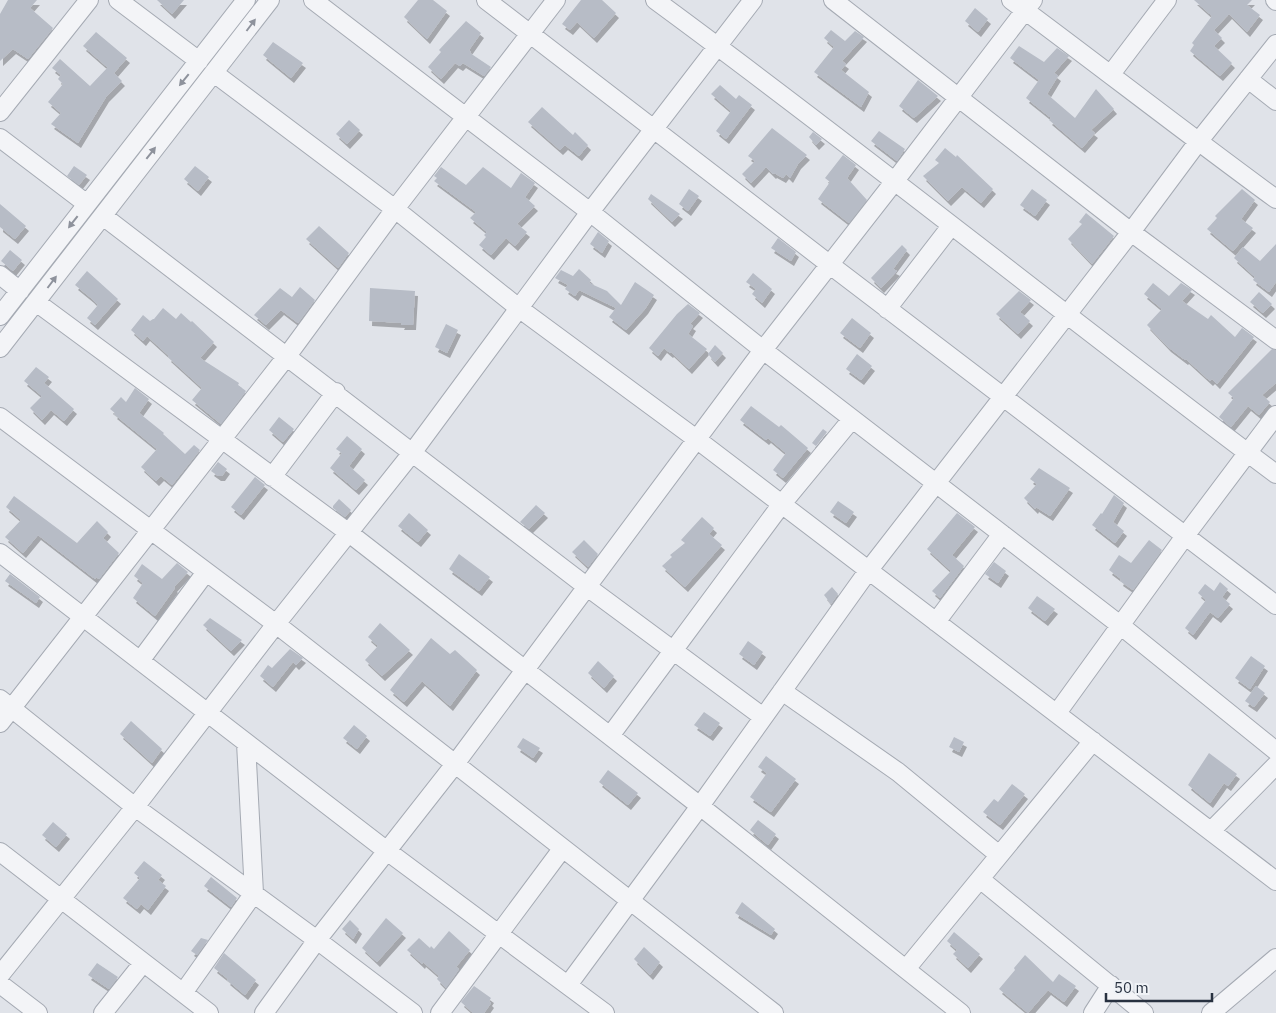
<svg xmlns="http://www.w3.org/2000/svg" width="1276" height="1013" font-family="'IBM Plex Sans',sans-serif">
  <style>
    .building { fill: #b7bcc6; filter: url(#shadow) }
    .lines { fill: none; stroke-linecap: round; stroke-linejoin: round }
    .street-casing { stroke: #a5aab3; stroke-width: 20 }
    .street { stroke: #f3f4f7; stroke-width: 18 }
    .oneway { fill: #8e929c }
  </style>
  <defs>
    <filter id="shadow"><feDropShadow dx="3" dy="5" stdDeviation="0" flood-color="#0004"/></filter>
  </defs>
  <rect width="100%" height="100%" fill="#e0e3e9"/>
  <path class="building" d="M8 0H37L30 8 53 28 28 59 13 49 0 61V14Z
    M157 0H184L172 14Z
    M418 0H433L447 11 427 39 404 17Z
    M581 0H602L616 13 594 38 577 22 570 30 562 24Z
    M1194 0H1252L1247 5 1260 15 1247 32 1229 14 1214 30 1222 38 1214 46 1232 63 1220 76 1190 51 1194 45 1192 43 1212 16Z
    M975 8 988 19 978 32 965 21Z
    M466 21 481 33 469 50 471 52 470 53 491 67 484 76 463 63 460 66 455 63 441 79 428 67 441 52 439 50Z
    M831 30 845 41 855 31 864 37 842 61 846 64 841 70 869 92 861 107 814 72 834 47 824 38Z
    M96 32 127 58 114 73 83 46Z
    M273 42 303 63 291 78 263 55Z
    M1019 46 1044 62 1057 48 1069 56 1054 73 1058 76 1047 94 1075 118 1096 89 1114 109 1091 130 1095 133 1082 148 1049 120 1051 118 1026 98 1039 80 1010 58Z
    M60 59 90 86 108 67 122 81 106 97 78 143 51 124 61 113 48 102 63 84 58 79 61 75 52 68Z
    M918 80 938 96 914 118 899 106Z
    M720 85 736 99 739 95 752 105 726 139 716 131 731 111 711 94Z
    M542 107 573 135 575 132 588 145 579 156 565 145 560 150 528 122Z
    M349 120 360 130 347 144 336 134Z
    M772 128 807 155 798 164 790 178 786 174 783 178 774 173 773 174 766 167 751 183 742 174 755 161 748 156Z
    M879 131 905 149 897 161 871 141Z
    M813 132 822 139 816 145 809 137Z
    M945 148 956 157 957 155 993 189 981 203 962 187 948 201 923 176 939 163 935 160Z
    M843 155 856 165 847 178 867 200 849 223 818 199 830 182 825 178Z
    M74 166 87 175 79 185 67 176Z
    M195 166 209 177 198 191 184 179Z
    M441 167 466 185 483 167 511 188 521 173 535 183 525 197 535 206 517 224 527 232 515 246 506 238 491 255 479 245 486 237 484 235 487 232 470 218 476 212 434 181 437 178 434 176Z
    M689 189 699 196 688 211 679 204Z
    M1032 189 1047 200 1035 216 1020 205Z
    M1242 189 1255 200 1241 219 1253 228 1233 251 1207 229 1217 218 1215 216Z
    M651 194 680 214 672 222 648 199Z
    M0 204 26 226 15 239 0 227Z
    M1086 213 1114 236 1092 264 1068 239 1082 224 1079 222Z
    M319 226 349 253 338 268 306 239Z
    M598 232 609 241 602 253 590 244Z
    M778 238 796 252 791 261 771 248Z
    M1276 244V282L1269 292 1253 280 1255 277 1234 258 1243 247 1260 261Z
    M902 245 907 250 893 269 897 271 881 288 871 278Z
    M10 250 22 260 13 271 1 261Z
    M579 269 591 280 589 283 607 291 621 305 635 282 654 295 645 309 626 330 609 317 616 308 579 290 575 296 565 289 568 285 555 278 561 270 573 276Z
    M87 271 118 299 95 325 87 318 98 305 91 298 75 285Z
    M753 273 772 289 762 303 752 294 756 289 746 282Z
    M1153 283 1169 296 1181 283 1192 290 1182 301 1208 319 1211 315 1235 337 1242 328 1254 337 1217 384 1212 379 1210 381 1186 359 1185 360 1168 347 1147 325 1162 309 1144 294Z
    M300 287 315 300 298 323 281 310 266 325 254 315 280 288 292 297Z
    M370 288 415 291 413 325H401L402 323 369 321Z
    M1019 291 1031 300 1020 312 1030 321 1018 334 996 314Z
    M1259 292 1272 304 1263 313 1250 302Z
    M688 304 700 313 690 324 693 326 688 334 707 349 689 369 671 352 670 353 664 348 658 356 649 348 677 314Z
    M163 308 176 319 181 313 191 322 192 321 214 342 200 358 239 383 238 385 246 391 221 424 192 400 202 388 168 357 169 356 147 336 143 341 131 330 143 315 150 321 153 319H154Z
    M852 318 871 333 860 348 840 333Z
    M446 324 458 330 447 353 435 347Z
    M715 345 723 353 715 362 708 354Z
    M1272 349 1276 350V383L1262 395 1270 402 1259 415 1248 406 1231 427 1219 417 1234 398 1228 393Z
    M857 354 872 366 861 380 846 369Z
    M36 367 49 377 44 383 74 409 64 421 51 410 42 420 30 408 42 396 24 381Z
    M135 388 149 399 139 413 164 433 163 434 185 454 194 445 200 450 172 485 161 476 156 481 141 467 157 449 114 414 115 413 110 409 121 397 126 402Z
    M751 406 779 427 781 425 808 448 783 478 773 470 786 453 768 438 766 440 740 420Z
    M279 417 294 429 283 442 269 430Z
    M823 429 827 432 816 446 812 443Z
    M347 436 362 449 349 466 365 480 356 490 330 468 342 453 336 449Z
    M218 462 227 469 222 476H218L211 471Z
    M1039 468 1070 488 1050 516 1036 507 1035 509 1024 498 1037 484 1030 479Z
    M255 477 265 485 241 515 231 507Z
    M1114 495 1124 503 1113 522 1124 531 1115 543 1092 525 1101 513 1102 514Z
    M14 496 77 543 97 521 108 532 103 538 119 553 99 579 96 577 95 579 38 535 23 553 5 537 21 520 6 507Z
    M339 499 351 510 345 517 333 508V506Z
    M838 501 854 512 846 523 830 512Z
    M536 505 545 513 529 529 520 522Z
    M409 513 428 530 418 542 398 526Z
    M957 513 975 527 952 555 964 566 940 598 932 591 951 571 927 549Z
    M702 517 714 528 709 534 722 545 685 587 662 566 672 557 670 555 685 543 681 540Z
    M584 540 598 554 588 567 572 552Z
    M1149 540 1162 550 1133 590 1120 581 1121 579 1109 570 1119 555 1131 563Z
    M459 554 490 577 479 591 449 569Z
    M994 562 1006 571 998 583 985 574Z
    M177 563 188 572 174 587 175 588 155 616 133 598 143 583 134 576 142 564 162 579Z
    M10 574 40 597 36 603 5 581Z
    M1220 582 1228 589 1222 597 1230 604 1218 618 1210 612 1193 635 1185 628 1206 600 1198 593 1205 584 1214 591Z
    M832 587 838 594 831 604 824 595Z
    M1037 596 1055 609 1045 621 1028 608Z
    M210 618 242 640 231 651 203 625Z
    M380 623 410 650 382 676 365 660 378 646 368 637Z
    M431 638 450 654 455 650 477 670 450 706 422 681 404 702 390 690Z
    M748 641 763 652 754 665 739 654Z
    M290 649 303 658 296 665 293 662 273 687 260 676 268 665 272 668Z
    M1251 656 1265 666 1250 689 1235 678Z
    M598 661 614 676 604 688 588 673Z
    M1256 686 1265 693 1254 707 1245 701Z
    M704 712 720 723 710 736 694 725Z
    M131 721 162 749 152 763 120 734Z
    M354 725 367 736 357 749 343 738Z
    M954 737 964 742 959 752 949 747Z
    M523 738 540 748 533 758 517 747Z
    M1209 753 1237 774 1228 786 1224 783 1210 803 1188 785Z
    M766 756 796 779 771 812 750 797 767 773 758 767Z
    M608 770 638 793 628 805 599 782Z
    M1012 784 1025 794 1000 825 983 812 994 799 998 802Z
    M758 820 776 834 768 845 750 830Z
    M53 822 67 834 56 847 42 835Z
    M144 861 162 875 158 880 166 886 148 910 141 904 137 909 123 898 140 878 134 873Z
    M211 877 237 898 231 907 204 886Z
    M742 902 775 929 771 935 735 913Z
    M386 918 403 933 377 962 362 948Z
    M350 920 359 929 353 939 342 929Z
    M449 931 470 950 456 967 459 969 446 988 437 979 439 976 423 962 422 964 407 950 419 938 430 948 431 946 434 949Z
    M954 932 980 954 968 968 953 954 957 950 947 941Z
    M201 938 208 940 197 955 191 951Z
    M644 947 660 962 650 975 634 959Z
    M224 953 256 980 245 995 227 980 228 979 214 968Z
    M1025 955 1053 982 1059 974 1076 986 1064 1002 1048 990 1028 1013 999 989 1015 970 1014 968Z
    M97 963 118 977 109 989 88 975Z
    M474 986 491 998 489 1001 491 1003 484 1013H473L461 1002Z"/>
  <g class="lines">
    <g class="street-casing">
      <path id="street" d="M118 0 199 61
        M313 0 590 212 763 350 1120 625 1276 751
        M486 0 829 264 1276 605
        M655 0C865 154 1067 318 1276 474
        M833 0 1131 232 1276 340
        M1011 0C1100 66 1187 134 1276 199
        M1275 0 1276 1
        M214 73 395 209 520 309 695 438 1276 881
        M1111 74 1167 0
        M1248 79 1276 101
        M0 112 89 0
        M0 138 87 204
        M103 216 586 586 763 717
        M0 275 20 291
        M36 302 349 533 700 806 961 1013
        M887 309 951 226
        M0 316 246 0
        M0 348 270 0
        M0 417 276 624 774 1013
        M272 477 336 392
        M0 553 387 851 605 1013
        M936 622 1002 534
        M140 661 206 572
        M782 691 898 772 999 855
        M0 699 135 807 317 940 413 1013
        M1057 713 1185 536 1276 415
        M0 723 287 356 395 209 556 0
        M610 736 781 505 852 419
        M1211 831 1276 765
        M0 852 209 1013
        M980 879 1144 1013
        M906 969 1093 741
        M0 975 135 807 276 624 412 453 590 212 753 0
        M0 984 38 1013
        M568 985 700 806 868 571 1131 232 1198 142 1276 44
        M183 993 254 893 246 743
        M103 1013 143 963
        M264 1013 317 940 455 764 763 350 894 182 1033 0
        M440 1013 562 849
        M1093 1013 1111 985
        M1211 1013 1276 958"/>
    </g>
    <use href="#street" class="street"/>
  </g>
  <defs><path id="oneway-solid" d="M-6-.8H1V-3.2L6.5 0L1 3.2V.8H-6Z" transform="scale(1.25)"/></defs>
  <g class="oneway">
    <use href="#oneway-solid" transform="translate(251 25) rotate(-53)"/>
    <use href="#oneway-solid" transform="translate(184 80) rotate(129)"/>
    <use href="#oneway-solid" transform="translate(151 153) rotate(-52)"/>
    <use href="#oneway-solid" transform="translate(73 222) rotate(128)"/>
    <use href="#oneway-solid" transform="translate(52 282) rotate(-53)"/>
  </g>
  <path d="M1106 993v8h106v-8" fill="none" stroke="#283140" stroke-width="2.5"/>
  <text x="1114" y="993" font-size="15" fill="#283140" stroke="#eff2f6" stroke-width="4" paint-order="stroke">50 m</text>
</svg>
